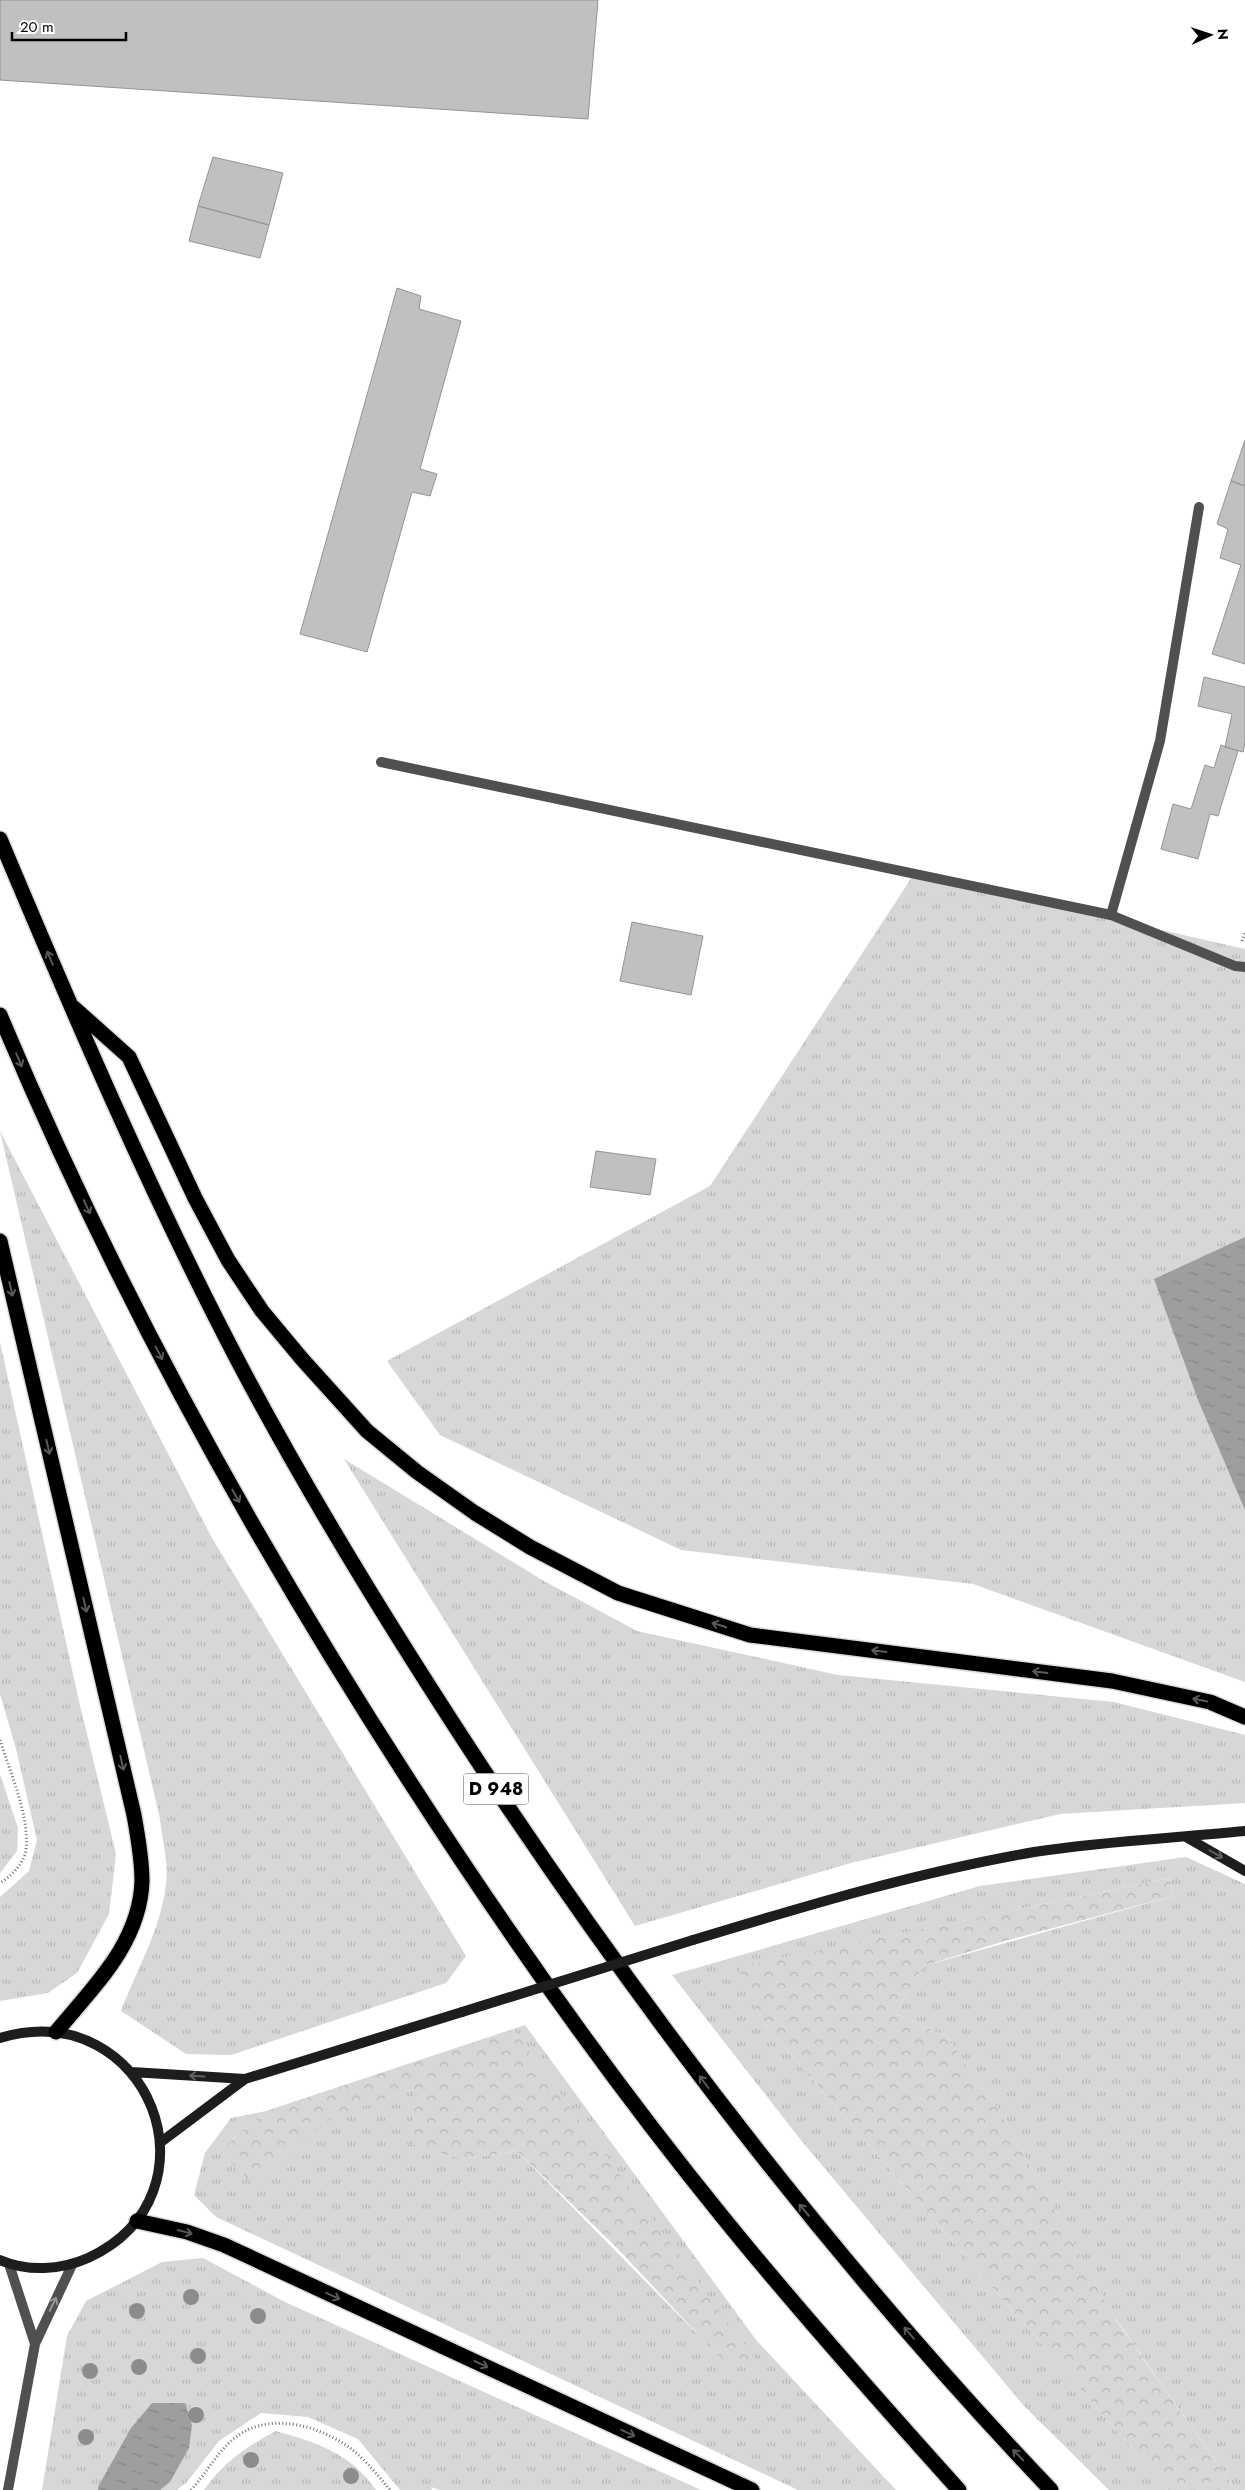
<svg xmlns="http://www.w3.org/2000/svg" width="1245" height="2490" font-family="Jost,sans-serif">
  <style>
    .grass { fill: url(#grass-tufts) }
    .forest { fill: url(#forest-crowns) }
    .water { fill: url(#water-ripples) }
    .building { fill: #c0c0c0; stroke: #949494 }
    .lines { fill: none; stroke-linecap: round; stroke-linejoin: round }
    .highway-casing { stroke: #dbdbdb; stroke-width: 18 }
    .path { stroke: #727272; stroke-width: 3; stroke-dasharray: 1 2.5; stroke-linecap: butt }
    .lane { stroke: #505050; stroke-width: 10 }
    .street { stroke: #505050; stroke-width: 10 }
    .secondary { stroke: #1d1d1d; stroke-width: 10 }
    .highway { stroke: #000; stroke-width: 15 }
    .secondary-bridge { stroke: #1d1d1d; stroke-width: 10 }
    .tree { fill: #8c8c8c }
    .oneway { stroke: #595959 }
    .oneway2 { stroke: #616161 }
    .oneway3 { stroke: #969696 }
    .labels { text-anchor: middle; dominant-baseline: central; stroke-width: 4.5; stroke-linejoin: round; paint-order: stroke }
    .shield { fill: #fff; stroke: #4c4c4c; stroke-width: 1 }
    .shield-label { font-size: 18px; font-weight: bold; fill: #000 }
  </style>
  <defs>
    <pattern id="grass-tufts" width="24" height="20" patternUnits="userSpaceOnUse" patternTransform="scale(1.25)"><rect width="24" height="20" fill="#d7d7d7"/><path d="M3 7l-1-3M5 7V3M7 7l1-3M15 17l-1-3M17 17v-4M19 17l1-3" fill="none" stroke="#b7b7b7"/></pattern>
    <pattern id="forest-crowns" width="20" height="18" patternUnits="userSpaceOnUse" patternTransform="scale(1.25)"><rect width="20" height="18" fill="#d7d7d7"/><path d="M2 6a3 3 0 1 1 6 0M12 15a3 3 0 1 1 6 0" fill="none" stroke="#b7b7b7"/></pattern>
    <pattern id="water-ripples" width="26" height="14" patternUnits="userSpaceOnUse" patternTransform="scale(1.25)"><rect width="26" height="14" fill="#9e9e9e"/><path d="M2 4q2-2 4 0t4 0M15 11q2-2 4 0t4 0" fill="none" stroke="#868686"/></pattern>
  </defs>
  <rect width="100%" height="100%" fill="#fff"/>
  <path class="grass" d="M914 874 1245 949V1682L973 1584 681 1550 440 1435 387 1361 710 1186Z
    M0 1131 212 1538 466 1956 446 1983 231 2055 186 2054 121 2011C137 1969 161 1929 166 1884 169 1864 162 1839 160 1819Z
    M0 1342 79 1701 116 1854 109 1914 77 1973 48 1993 0 2001V1897L29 1871 37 1840 16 1749 0 1694Z
    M344 1459 544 1581 637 1631 838 1675 1114 1702 1245 1735V1803L1060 1814 851 1863 635 1926Z
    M0 1774 18 1828 17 1851 0 1873Z
    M1186 1857 1245 1884V2490H1236L1113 2315 1001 2113 946 2036 895 2014 923 1966 1173 1896 1170 1878 739 1967 765 2025 1168 2490H1109L1024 2406 800 2139 672 1975 980 1886Z
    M525 2025 757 2341 896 2490H798L216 2217 194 2195 205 2153 231 2118 266 2111 219 2151 253 2183 334 2115 414 2089 461 2159 517 2151 726 2363H757L513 2029Z
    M203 2258 285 2302 701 2490H440L431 2487 432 2490H400L358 2439 308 2417 261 2413 219 2441 187 2482 177 2490H42L67 2336 86 2301 162 2262Z
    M276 2431C318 2443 350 2453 376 2490H204C222 2463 247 2446 276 2431Z"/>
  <path class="forest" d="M1170 1878 1173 1896 1005 1941 923 1966 895 2014 946 2036 1001 2113 1116 2320 1236 2490H1168L765 2025 738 1967Z
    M513 2029 758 2363 726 2364 615 2246 517 2151 461 2159 412 2144 414 2089 334 2116 253 2184 219 2151 266 2111Z"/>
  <path class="water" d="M1245 1237V1510L1198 1400 1154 1279Z
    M152 2403H185L192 2425 189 2448 170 2482 160 2490H98V2487L131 2428Z"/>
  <path class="building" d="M0 0H598L588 119 0 80Z
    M213 157 283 173 269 225 198 206Z
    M198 206 269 225 260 258 189 241Z
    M397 288 421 296 419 309 461 321 420 469 437 474 430 496 412 492 367 652 300 634Z
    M1245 440V486L1231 481Z
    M1231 481 1245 486V664L1212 654 1241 565 1220 558 1228 529 1217 524Z
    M1204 677 1245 687V742L1243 752 1225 747 1232 714 1198 706Z
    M1221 745 1238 751 1218 816 1210 814 1198 859 1161 849 1173 804 1191 809 1205 765 1214 768Z
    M632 922 703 936 691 995 620 981Z
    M596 1151 656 1159 650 1195 590 1187Z"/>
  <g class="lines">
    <g class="highway-casing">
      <path id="highway" d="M0 839C74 1015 149 1191 238 1361 318 1513 409 1658 504 1801 668 2045 848 2277 1051 2490
        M73 1007 129 1057 195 1198 228 1260 262 1311 302 1359 367 1431 417 1472 475 1513 530 1547 618 1593 750 1635 1112 1681 1210 1702 1245 1717
        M0 1015C112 1283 252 1538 410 1782 506 1931 609 2077 721 2215 797 2309 878 2400 959 2490
        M0 1241 134 1815C138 1837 142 1859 142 1881 140 1943 94 1986 56 2032
        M137 2221 187 2232 224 2245 752 2490"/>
    </g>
    <path class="path" d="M1242 941 1245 932
      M0 1740C10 1772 30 1817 26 1850 24 1864 11 1876 0 1883
      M191 2490C204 2476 214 2458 227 2445 258 2412 306 2421 341 2442 360 2453 376 2473 390 2490"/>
    <path class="lane" d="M1111 915 1160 741 1199 507"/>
    <path class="street" d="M381 762 1111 915 1235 966 1245 967
      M9 2264 35 2344
      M8 2490 35 2344 72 2265"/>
    <path class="secondary" d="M1186 1837 1245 1871
      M693 1940C805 1906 918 1872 1034 1852 1104 1841 1175 1838 1245 1831
      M0 2038C149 1994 226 2194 88 2258 61 2270 28 2272 0 2260
      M132 2072 245 2079
      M161 2142 245 2079 462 2012"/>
    <use href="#highway" class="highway"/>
    <path class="secondary-bridge" d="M462 2012 693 1940"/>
  </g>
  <g class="tree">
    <circle cx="191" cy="2297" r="8"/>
    <circle cx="137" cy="2311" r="8"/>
    <circle cx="258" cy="2316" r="8"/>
    <circle cx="198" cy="2356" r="8"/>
    <circle cx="139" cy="2367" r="8"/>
    <circle cx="90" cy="2371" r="8"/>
    <circle cx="196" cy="2415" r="8"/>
    <circle cx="86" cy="2437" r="8"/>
    <circle cx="251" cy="2460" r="8"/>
    <circle cx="351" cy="2476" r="8"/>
  </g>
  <defs><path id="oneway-shaft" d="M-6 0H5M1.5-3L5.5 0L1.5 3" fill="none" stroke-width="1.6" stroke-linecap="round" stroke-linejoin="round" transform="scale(1.25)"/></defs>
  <g class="oneway">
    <use href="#oneway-shaft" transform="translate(50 958) rotate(-113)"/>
    <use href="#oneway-shaft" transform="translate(19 1060) rotate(67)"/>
    <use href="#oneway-shaft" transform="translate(87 1207) rotate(65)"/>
    <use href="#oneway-shaft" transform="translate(11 1289) rotate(77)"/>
    <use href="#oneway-shaft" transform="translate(159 1353) rotate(62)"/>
    <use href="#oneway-shaft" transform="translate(48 1447) rotate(77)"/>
    <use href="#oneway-shaft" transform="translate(236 1496) rotate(60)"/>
    <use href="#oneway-shaft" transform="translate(85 1605) rotate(77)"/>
    <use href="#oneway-shaft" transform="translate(719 1625) rotate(-162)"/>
    <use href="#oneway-shaft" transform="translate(879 1651) rotate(-173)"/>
    <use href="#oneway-shaft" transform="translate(1040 1672) rotate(-173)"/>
    <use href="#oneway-shaft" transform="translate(1200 1700) rotate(-168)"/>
    <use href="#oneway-shaft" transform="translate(122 1763) rotate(77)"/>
    <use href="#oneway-shaft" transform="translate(704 2082) rotate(-127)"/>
    <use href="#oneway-shaft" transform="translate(804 2210) rotate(-130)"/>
    <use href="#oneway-shaft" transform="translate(185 2232) rotate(15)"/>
    <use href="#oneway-shaft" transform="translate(333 2296) rotate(25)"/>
    <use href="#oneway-shaft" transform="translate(909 2333) rotate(-131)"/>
    <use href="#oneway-shaft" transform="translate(481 2364) rotate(25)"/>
    <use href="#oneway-shaft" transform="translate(628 2433) rotate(25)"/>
    <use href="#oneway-shaft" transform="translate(1018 2455) rotate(-134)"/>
  </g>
  <g class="oneway2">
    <use href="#oneway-shaft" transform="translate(1216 1854) rotate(30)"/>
    <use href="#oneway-shaft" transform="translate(197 2076) rotate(-177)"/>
  </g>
  <use class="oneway3" href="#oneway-shaft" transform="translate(53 2304) rotate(-64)"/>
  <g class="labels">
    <rect class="shield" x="463.5" y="1773.5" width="65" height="31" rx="4"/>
    <g class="shield-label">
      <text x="496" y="1789">D 948</text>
    </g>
  </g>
  <g transform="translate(1210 35) rotate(87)" stroke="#ffffff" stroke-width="4" paint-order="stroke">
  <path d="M0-4L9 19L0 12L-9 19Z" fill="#000000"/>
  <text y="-8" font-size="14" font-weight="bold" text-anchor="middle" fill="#000000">N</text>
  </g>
  <path d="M12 32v8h114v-8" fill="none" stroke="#000000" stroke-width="2.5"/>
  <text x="20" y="32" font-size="15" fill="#000000" stroke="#ffffff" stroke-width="4" paint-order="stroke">20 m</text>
</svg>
